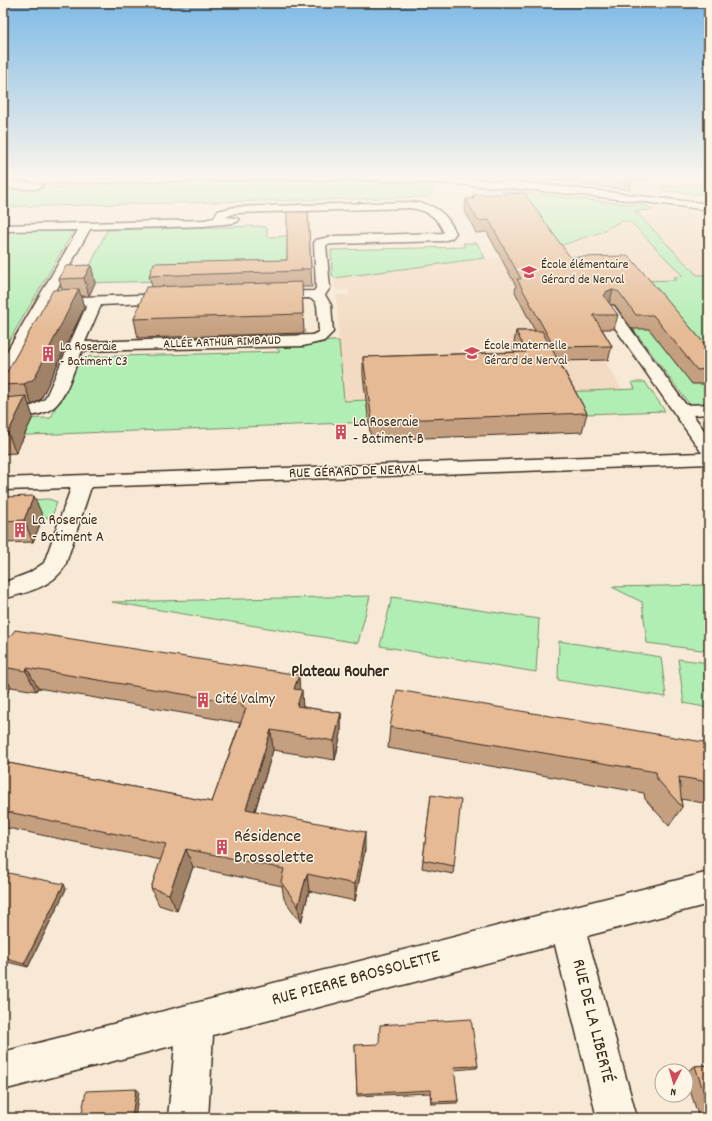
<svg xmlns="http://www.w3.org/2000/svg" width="712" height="1121" font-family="Dekko,sans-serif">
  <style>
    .built { fill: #f2dbc2 }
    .green { fill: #b1eeb4; stroke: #768c69 }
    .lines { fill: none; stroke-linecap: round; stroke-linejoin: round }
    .minor-casing { stroke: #3b2a1e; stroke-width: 3 }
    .minor { fill: #fcf5e5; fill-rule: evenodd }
    .wall { fill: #c5a080; stroke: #3b2a1e }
    .shaded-wall { fill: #a08268; stroke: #3b2a1e }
    .building { fill: #e5ba95; stroke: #3b2a1e }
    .labels { text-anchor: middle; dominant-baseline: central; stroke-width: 3; stroke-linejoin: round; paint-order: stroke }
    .far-poi-label { font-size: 13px; fill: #3b2a1e; stroke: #fcf5e5; text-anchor: start }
    .far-street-label { font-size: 13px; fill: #3b2a1e; stroke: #fcf5e5 }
    .poi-label { font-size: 15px; fill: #3b2a1e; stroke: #fcf5e5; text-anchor: start }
    .street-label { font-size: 15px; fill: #3b2a1e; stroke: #fcf5e5 }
    .quarter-label { font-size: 17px; font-weight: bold; fill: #3b2a1e; stroke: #fcf5e5 }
    .near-poi-label { font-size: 18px; fill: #3b2a1e; stroke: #fcf5e5; text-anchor: start }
    .near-street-label { font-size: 18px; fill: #3b2a1e; stroke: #fcf5e5 }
  </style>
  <rect width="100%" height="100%" fill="#f7e9d5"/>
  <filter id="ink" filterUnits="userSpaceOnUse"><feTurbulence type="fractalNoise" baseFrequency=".025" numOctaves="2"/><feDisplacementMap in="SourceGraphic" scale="8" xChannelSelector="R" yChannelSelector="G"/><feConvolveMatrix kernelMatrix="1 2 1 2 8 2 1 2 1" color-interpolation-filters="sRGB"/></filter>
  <g filter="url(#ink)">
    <path class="built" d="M472 176H709V195L583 185 580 182H551Z
      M647 206 709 214V275H697L634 211 651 210Z
      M621 221 631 222 683 277H675L677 280 598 282 600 346 608 360H604L622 389 343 401 336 295H349V290H335L334 278 485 258 565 255 560 246 601 232Z"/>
    <path class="green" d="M472 176H535L565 182Z
      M271 180 350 181 436 184 430 197 3 207V188L29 189 159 182Z
      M709 184V195L665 191 661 187H679L677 185Z
      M502 191 647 206 652 210 635 211 697 275H709V404L690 405 598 282 677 280 674 277 683 276 631 222 621 221 601 232 560 246 506 196Z
      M261 226 267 228V237L288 236V278L82 283 107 230Z
      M66 230 73 232 72 234 3 351V232Z
      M463 243H477L485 258 334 278 332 275 331 250 465 247Z
      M330 341H339L344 401 635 389 632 382H645L665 411 3 436V419L51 418 77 357 280 352 274 345 321 343Z
      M49 499 57 502 52 517 3 519V501Z
      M709 585V651L647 643 642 602 612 587Z
      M370 596 358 643 112 602Z
      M392 597 539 619 536 672 380 646Z
      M559 641 661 657 666 697 558 680Z
      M678 659 709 663V708L684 703Z"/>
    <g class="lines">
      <g class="minor-casing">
        <path id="minor" d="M16 176H420L539 184 709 204V210C596 196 483 183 369 180 259 177 148 183 38 183L18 178Z
          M3 182 37 183 42 186 37 189 3 188Z
          M410 202C435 204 445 211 456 233L452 238 443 241 334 244 326 245 330 288 325 295 331 305 333 332 324 341 303 346 82 351C60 402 65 418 3 417V407L32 406 45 399 87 305 47 307 11 372 9 375 3 377V358L78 230 3 231V225L204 220 214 218 218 211 235 207ZM410 208C427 210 438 217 444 233L334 236 316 240 314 243 316 288 314 291 268 292 266 295 268 298 273 299 309 298 315 301 317 305 319 332 312 335 85 342 101 305 170 302 175 301 177 298 175 295 170 294 52 298 90 229 204 226C215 224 226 225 237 222L239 220 237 218 226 217 235 213Z
          M609 305 614 306 686 405 709 404V414L693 415 709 437V464L91 487 65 566C53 587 25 593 3 599V583L29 573 44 563 71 488 3 490V478L702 453 602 309 604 306Z
          M709 872V904L587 936 637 1118H597L555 945 213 1035 208 1118H168L175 1045 3 1090V1052Z"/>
      </g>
      <use href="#minor" class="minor"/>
    </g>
    <path class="wall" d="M532 176H656L655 180H631L632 181 630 190 583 185 580 182 533 177Z
      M682 176H709V178H684Z
      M473 195 570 257 709 349V384H692L649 329H632L615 305 609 304 618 315 614 329H602L612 346 608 360 559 361 587 413 582 432 371 440 363 375V357L515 352 513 349 516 331H535L515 292 516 286 487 232 476 233 465 211 466 199H472Z
      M308 212 312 287H302L304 333 138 338 134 319 152 286 149 276 287 260Z
      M709 228V235L707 234Z
      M91 265 95 283 89 296H81L84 308 41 399 32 405H29L33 417 16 453 3 454V398L5 397 3 394V379L62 290 59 279Z
      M3 497 43 517 33 542 3 543Z
      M3 637 300 690 303 707 341 713V733L335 760 273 750 255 811 365 850 355 901 309 891 301 923 284 899 282 886 193 867 177 911 159 905 151 888 161 860 3 827V762L212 802 240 723 38 688 36 691 11 687 3 699Z
      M390 727 709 743V804L681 799 682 807 669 826 645 799 644 793 388 748Z
      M431 795 454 866 453 874 422 868Z
      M3 872 66 889 28 967 3 961Z
      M355 1045 478 1066 477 1068 454 1070 458 1101 457 1103 431 1104 430 1093 357 1096Z
      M709 1065V1118H699L686 1078V1072L695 1066Z"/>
    <path class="shaded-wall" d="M91 265 95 283 89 296 84 278Z
      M79 289 84 308 41 399 32 405 24 384Z
      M613 290 609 304 604 296 607 291Z
      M26 396 33 417 16 453 8 433Z
      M34 496 43 517 33 542 24 520Z
      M27 668 38 688 36 691 26 671Z
      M3 672 11 687 3 699Z
      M299 675 300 695 302 690 303 711 299 726 294 689Z
      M341 713V733L335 760 334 741Z
      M271 730 273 750 250 827 246 809Z
      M365 832V850L355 901V884Z
      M186 849 193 867 177 911 169 894Z
      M307 874 309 891 301 923 298 906Z
      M64 884 66 889 28 967 24 964Z
      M136 1089 139 1091 135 1118H132Z"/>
    <path class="building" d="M585 176H627L632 181Z
      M524 193 570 257 629 256 709 349V369L697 370 653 315H636L619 292 613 290 607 291 604 296 618 315H593L612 346 554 347 517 279H521L489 220 478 221 466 199H475L473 195Z
      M287 212H308L311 269H301L302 271 149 276 154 263 287 260Z
      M91 265 84 278 59 279 66 266Z
      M302 282 303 314 134 319 146 287Z
      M79 289 34 379 24 384 3 385V379L53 290Z
      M516 331H542L587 413 372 421 363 357 526 352Z
      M26 396 8 433H3V398Z
      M34 496 24 520 3 521V497Z
      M15 630 299 675 294 689 302 690 297 706 341 713 334 741 271 730 246 809 365 832 355 884 307 874 298 906 281 882 284 869 186 849 169 894 151 888 166 844 3 811V762L212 802 246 708 242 707 243 704 128 685 27 668 26 671 3 667V637H10Z
      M397 690 709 743V782L679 777 682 807 657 779 656 772 390 727Z
      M431 795 461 800 454 866 423 860Z
      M3 872 64 884 24 964 3 958Z
      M471 1019 478 1066 454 1067 458 1101 432 1102 431 1090 357 1094 355 1045 379 1044 380 1025Z
      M709 1065V1108L695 1066Z
      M136 1089 132 1118H81L86 1091Z"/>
  </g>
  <linearGradient id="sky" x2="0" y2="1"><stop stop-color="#7fbae6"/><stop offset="0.53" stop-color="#fbf5ec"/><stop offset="1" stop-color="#fbf5ec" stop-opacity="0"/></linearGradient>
  <rect width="712" height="333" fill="url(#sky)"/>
  <defs>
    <g id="school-bare" transform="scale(1.2)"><path d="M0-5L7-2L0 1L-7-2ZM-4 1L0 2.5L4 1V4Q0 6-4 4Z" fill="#d1495b" stroke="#fcf5e5" stroke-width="2.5" paint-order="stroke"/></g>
    <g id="building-bare" transform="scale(1.2)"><path d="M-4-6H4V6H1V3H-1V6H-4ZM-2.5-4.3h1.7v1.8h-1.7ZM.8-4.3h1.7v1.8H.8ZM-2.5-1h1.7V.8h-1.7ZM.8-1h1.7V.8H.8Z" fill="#d1495b" stroke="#fcf5e5" stroke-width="2.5" paint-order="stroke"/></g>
  </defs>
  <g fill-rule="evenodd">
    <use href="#school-bare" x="529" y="272"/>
    <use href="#school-bare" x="472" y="353"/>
    <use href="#building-bare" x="48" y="354"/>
    <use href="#building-bare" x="341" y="432"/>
    <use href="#building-bare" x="20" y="530"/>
    <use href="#building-bare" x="203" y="700"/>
    <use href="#building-bare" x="222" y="847"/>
  </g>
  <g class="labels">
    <g class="far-poi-label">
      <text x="541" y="265">École élémentaire<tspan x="541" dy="15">Gérard de Nerval</tspan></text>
      <text x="484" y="346">École maternelle<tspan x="484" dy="15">Gérard de Nerval</tspan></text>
      <text x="60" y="347">La Roseraie<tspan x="60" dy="15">- Batiment C3</tspan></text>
    </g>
    <g class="far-street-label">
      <text transform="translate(222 343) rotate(-2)">ALLÉE ARTHUR RIMBAUD</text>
    </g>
    <g class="poi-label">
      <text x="353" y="423">La Roseraie<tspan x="353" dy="17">- Batiment B</tspan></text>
      <text x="32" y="521">La Roseraie<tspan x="32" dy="17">- Batiment A</tspan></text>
      <text x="215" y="700">Cité Valmy</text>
    </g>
    <g class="street-label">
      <text transform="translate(356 472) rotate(-2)">RUE GÉRARD DE NERVAL</text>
    </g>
    <g class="quarter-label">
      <text x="340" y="673">Plateau Rouher</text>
    </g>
    <g class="near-poi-label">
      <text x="234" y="837">Résidence<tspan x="234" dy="21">Brossolette</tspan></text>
    </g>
    <g class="near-street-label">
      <text transform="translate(356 979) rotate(-15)">RUE PIERRE BROSSOLETTE</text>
      <text transform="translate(592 1021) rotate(76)">RUE DE LA LIBERTÉ</text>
    </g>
  </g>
  <rect width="712" height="1121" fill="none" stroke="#fcf5e5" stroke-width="16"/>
  <rect x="8" y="8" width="696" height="1105" fill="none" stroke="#3b2a1e" stroke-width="1.5" filter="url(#ink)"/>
  <g transform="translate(674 1083) rotate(185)"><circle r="19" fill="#fcf5e5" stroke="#afa495"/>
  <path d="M0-3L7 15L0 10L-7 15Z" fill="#d1495b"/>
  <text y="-6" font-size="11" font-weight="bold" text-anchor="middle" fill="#3b2a1e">N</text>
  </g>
</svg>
